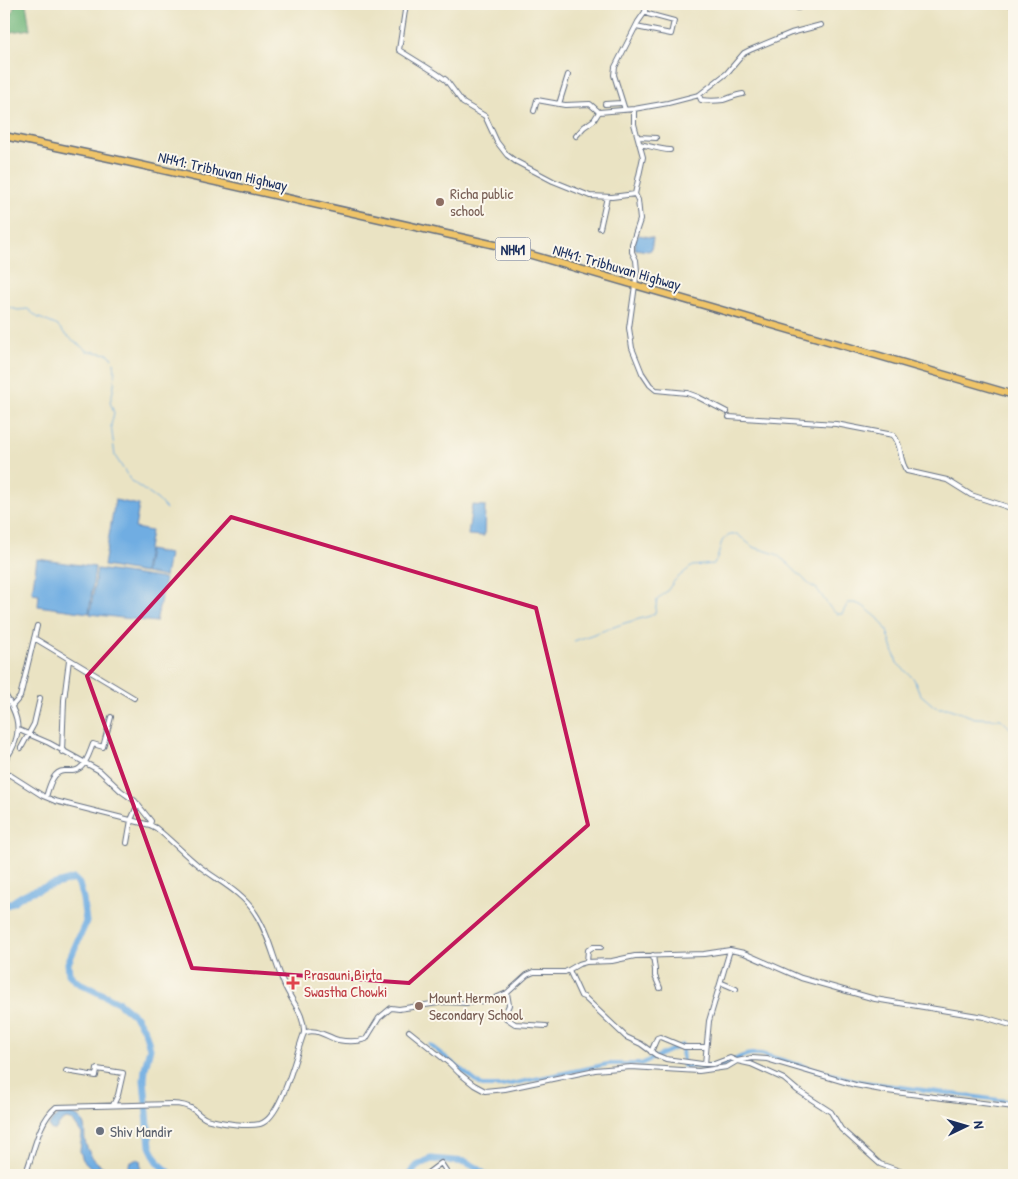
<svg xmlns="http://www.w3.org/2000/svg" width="1018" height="1179" font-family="'Patrick Hand',sans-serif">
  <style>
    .forest { fill: #72b77b; stroke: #46736c }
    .water { fill: #6fade2; stroke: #456ea0 }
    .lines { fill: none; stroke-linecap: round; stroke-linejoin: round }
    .stream { stroke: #6fade2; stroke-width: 1 }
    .canal { stroke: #6fade2; stroke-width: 4 }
    .river { stroke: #6fade2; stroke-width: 7 }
    .minor-casing { stroke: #636e81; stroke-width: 6 }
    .trunk-casing { stroke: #636e81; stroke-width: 9 }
    .minor { stroke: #fff; stroke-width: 4 }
    .trunk { stroke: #efc469; stroke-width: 6 }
    .marked { fill: none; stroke: #c2185b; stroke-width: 4; stroke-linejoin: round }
    .education-dot { fill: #8d6e63; stroke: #fbf7ec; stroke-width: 2 }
    .health-dot { fill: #e0444e; stroke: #fbf7ec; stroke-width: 2 }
    .worship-dot { fill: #6b7280; stroke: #fbf7ec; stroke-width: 2 }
    .labels { text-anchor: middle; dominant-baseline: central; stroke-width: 4; stroke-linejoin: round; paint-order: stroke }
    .shield { fill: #fbf7ec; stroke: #5e6b89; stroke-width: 1 }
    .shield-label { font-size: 14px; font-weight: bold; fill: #1b2f5e }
    .street-label { font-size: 15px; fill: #1b2f5e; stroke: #fbf7ec }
    .education-label { font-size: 15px; fill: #785e54; stroke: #fbf7ec; text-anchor: start }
    .health-label { font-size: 15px; fill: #be3a42; stroke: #fbf7ec; text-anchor: start }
    .worship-label { font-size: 15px; fill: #5b616d; stroke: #fbf7ec; text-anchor: start }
  </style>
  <rect width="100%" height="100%" fill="#fbf7ec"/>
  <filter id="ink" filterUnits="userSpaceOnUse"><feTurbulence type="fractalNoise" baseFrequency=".02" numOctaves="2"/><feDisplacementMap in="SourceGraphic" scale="10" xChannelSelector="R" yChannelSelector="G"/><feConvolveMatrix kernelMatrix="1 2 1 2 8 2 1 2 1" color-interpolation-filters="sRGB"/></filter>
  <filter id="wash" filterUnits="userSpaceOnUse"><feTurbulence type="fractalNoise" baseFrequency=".0096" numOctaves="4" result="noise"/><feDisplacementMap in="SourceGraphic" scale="20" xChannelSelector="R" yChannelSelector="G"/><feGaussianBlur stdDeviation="1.12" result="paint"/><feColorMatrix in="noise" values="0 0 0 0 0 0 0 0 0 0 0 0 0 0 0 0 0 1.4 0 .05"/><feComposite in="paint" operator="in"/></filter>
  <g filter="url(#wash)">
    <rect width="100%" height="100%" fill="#eae3c3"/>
    <path class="forest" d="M15 4H26L30 29 10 32 4 31V14H12Z"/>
    <path class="water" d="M639 235 653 238 651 250 648 251 635 249V239Z
      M115 500 139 505 135 528 151 531 144 573 104 566Z
      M472 505 485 506 484 536 468 535Z
      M149 550 169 554 165 577 145 573Z
      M37 559 95 567 89 613 38 606 39 594 32 593Z
      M97 569 165 579 156 622 90 614Z
      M69 1113C74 1115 78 1116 82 1121 86 1128 84 1133 85 1140 88 1160 109 1178 128 1167L130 1162 135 1159 140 1160 141 1168 130 1175H99L83 1160 80 1151 82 1134 73 1121 67 1119 62 1121 55 1130H51L49 1126C53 1117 59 1114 69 1113Z"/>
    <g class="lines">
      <path class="stream" d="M4 306 18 310 28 309 37 317 58 326 65 334 87 351 109 354 112 358
        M114 362C116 374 114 391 110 402L114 413 111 425 115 456 131 481 158 500 166 509
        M574 641 625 623 650 616 655 613 657 600 667 591 675 580 692 566 714 564C724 549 715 536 737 534L753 547 776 554 787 563 810 585 817 589 831 609 837 614H842L848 603H855L863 606 878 618 887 630 897 663 914 679 920 694 934 706 938 708H947L975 718 1001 719 1014 732"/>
      <path class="canal" d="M430 1045 482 1086H501L608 1064H641L682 1045 683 1066C695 1066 708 1068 719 1066 737 1062 740 1052 761 1054L856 1081 1014 1102"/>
      <path class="river" d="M4 906C13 904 19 896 28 893 43 887 59 883 74 879L79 884 83 899 86 922 68 963 69 974 77 982 118 1002 136 1017 145 1031 150 1048 145 1068 144 1080 150 1146 158 1163 172 1175
        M409 1175 417 1166 431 1159 466 1162 477 1168 485 1175"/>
    </g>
  </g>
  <g filter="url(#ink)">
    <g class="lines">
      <g class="minor-casing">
        <path id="minor" d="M406 4 399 50 436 73 446 80 463 103 485 116 497 142 507 155 515 161 553 181 590 196 612 197 635 194
          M798 4V8
          M1009 4 1014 7
          M636 27 671 34 674 21 648 14
          M699 95 701 100C708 101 716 101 723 100 730 98 735 95 743 94
          M559 104 568 75
          M605 104 621 103
          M634 109V124L643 157 635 194 638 200 640 220 632 244V252L636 260 637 271 629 328 632 348 642 373 650 385 656 390 687 393 698 397 727 412
          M625 110 614 75 615 67 638 22 645 12 646 4
          M534 111 537 100 565 105 590 104 599 112
          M576 136 584 127 594 120 599 112 634 109 668 103 699 95 727 73 744 53 750 50 791 33 821 25
          M638 137 656 138
          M640 144C650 146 661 150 670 150
          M600 228 607 197
          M729 417 836 424 893 435C903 445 898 460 907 471L947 480 971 495 1014 509
          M34 638 134 698
          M4 693C15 710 23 727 13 747 11 752 7 756 5 761 3 769 8 774 4 784
          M12 706 20 697 37 626
          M19 730 49 743 100 771 121 791 135 801 151 821 150 825 156 828C171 840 184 854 199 866 218 881 242 892 255 913 269 934 274 961 284 984 291 1001 305 1014 304 1033 296 1053 282 1118 260 1124 247 1127 222 1123 210 1120 203 1119 199 1114 194 1110 187 1105 180 1104 172 1104L56 1107C37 1123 34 1154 25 1175
          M21 748 34 724 40 698
          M62 752 64 700 69 660
          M7 775H10L43 796 55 801 150 825
          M46 797C49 787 53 770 65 771 71 771 75 772 80 768 87 763 90 751 93 744L103 747 111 717
          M127 843 131 820 138 804
          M653 955 655 970V976L660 988
          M587 962 588 950 593 947H601
          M569 970 581 996 584 997 626 1037 641 1044 656 1055 666 1059 702 1064H714L730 1058 737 1061 751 1064 784 1079 797 1090 831 1112 841 1129 880 1164 911 1175
          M722 983 736 989
          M507 993 509 1005 506 1012V1018L515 1024 546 1026
          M409 1031 450 1064 459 1073 474 1085 485 1091 505 1089 595 1070 631 1067 699 1071 727 1067 737 1061 752 1058 767 1059 855 1085 887 1091 1014 1107
          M304 1033C315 1027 327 1037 338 1040 348 1042 357 1042 366 1039L379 1018 391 1008 399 1009 445 1002 466 1003 491 1000 507 993 527 975 534 972H565L579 964 586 962 612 961 635 956 704 954 730 950 744 953 801 978 875 999 984 1017 1014 1026
          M651 1052 657 1038 660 1037 684 1047H706
          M705 1064 709 1021 730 950
          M66 1071 96 1076 97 1069 123 1073 118 1095 113 1105
          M425 1175 441 1163 449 1175"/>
      </g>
      <g class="trunk-casing">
        <path id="trunk" d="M4 136 114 159 504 247 1014 395"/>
      </g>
      <use href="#minor" class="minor"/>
      <use href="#trunk" class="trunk"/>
    </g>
  </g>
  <path class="marked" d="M231 517 536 608 588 825 409 983 192 968 87 676Z"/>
  <g class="education-dot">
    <circle cx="440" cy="202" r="5"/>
    <circle cx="419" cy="1006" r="5"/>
  </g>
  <path class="health-dot" d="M290.5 975.5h5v5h5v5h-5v5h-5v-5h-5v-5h5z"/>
  <circle class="worship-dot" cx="100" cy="1131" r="5"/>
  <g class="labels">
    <rect class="shield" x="495.5" y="237.5" width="35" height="23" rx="4"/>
    <g class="shield-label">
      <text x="513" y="249">NH41</text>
    </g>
    <g class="street-label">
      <text transform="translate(223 171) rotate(13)">NH41: Tribhuvan Highway</text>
      <text transform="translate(617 267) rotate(16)">NH41: Tribhuvan Highway</text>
    </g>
    <g class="education-label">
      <text x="450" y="193">Richa public<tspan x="450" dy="17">school</tspan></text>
      <text x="429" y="997">Mount Hermon<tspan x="429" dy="17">Secondary School</tspan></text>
    </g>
    <g class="health-label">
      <text x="304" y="974">Prasauni Birta<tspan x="304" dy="17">Swastha Chowki</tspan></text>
    </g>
    <g class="worship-label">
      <text x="110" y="1131">Shiv Mandir</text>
    </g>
  </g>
  <rect width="1018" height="1179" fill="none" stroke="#fbf7ec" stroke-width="20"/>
  <g transform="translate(966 1126) rotate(85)" stroke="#fbf7ec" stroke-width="4" paint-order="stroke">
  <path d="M0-4L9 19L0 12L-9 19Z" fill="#1b2f5e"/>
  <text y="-8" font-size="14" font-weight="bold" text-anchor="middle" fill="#1b2f5e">N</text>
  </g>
</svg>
